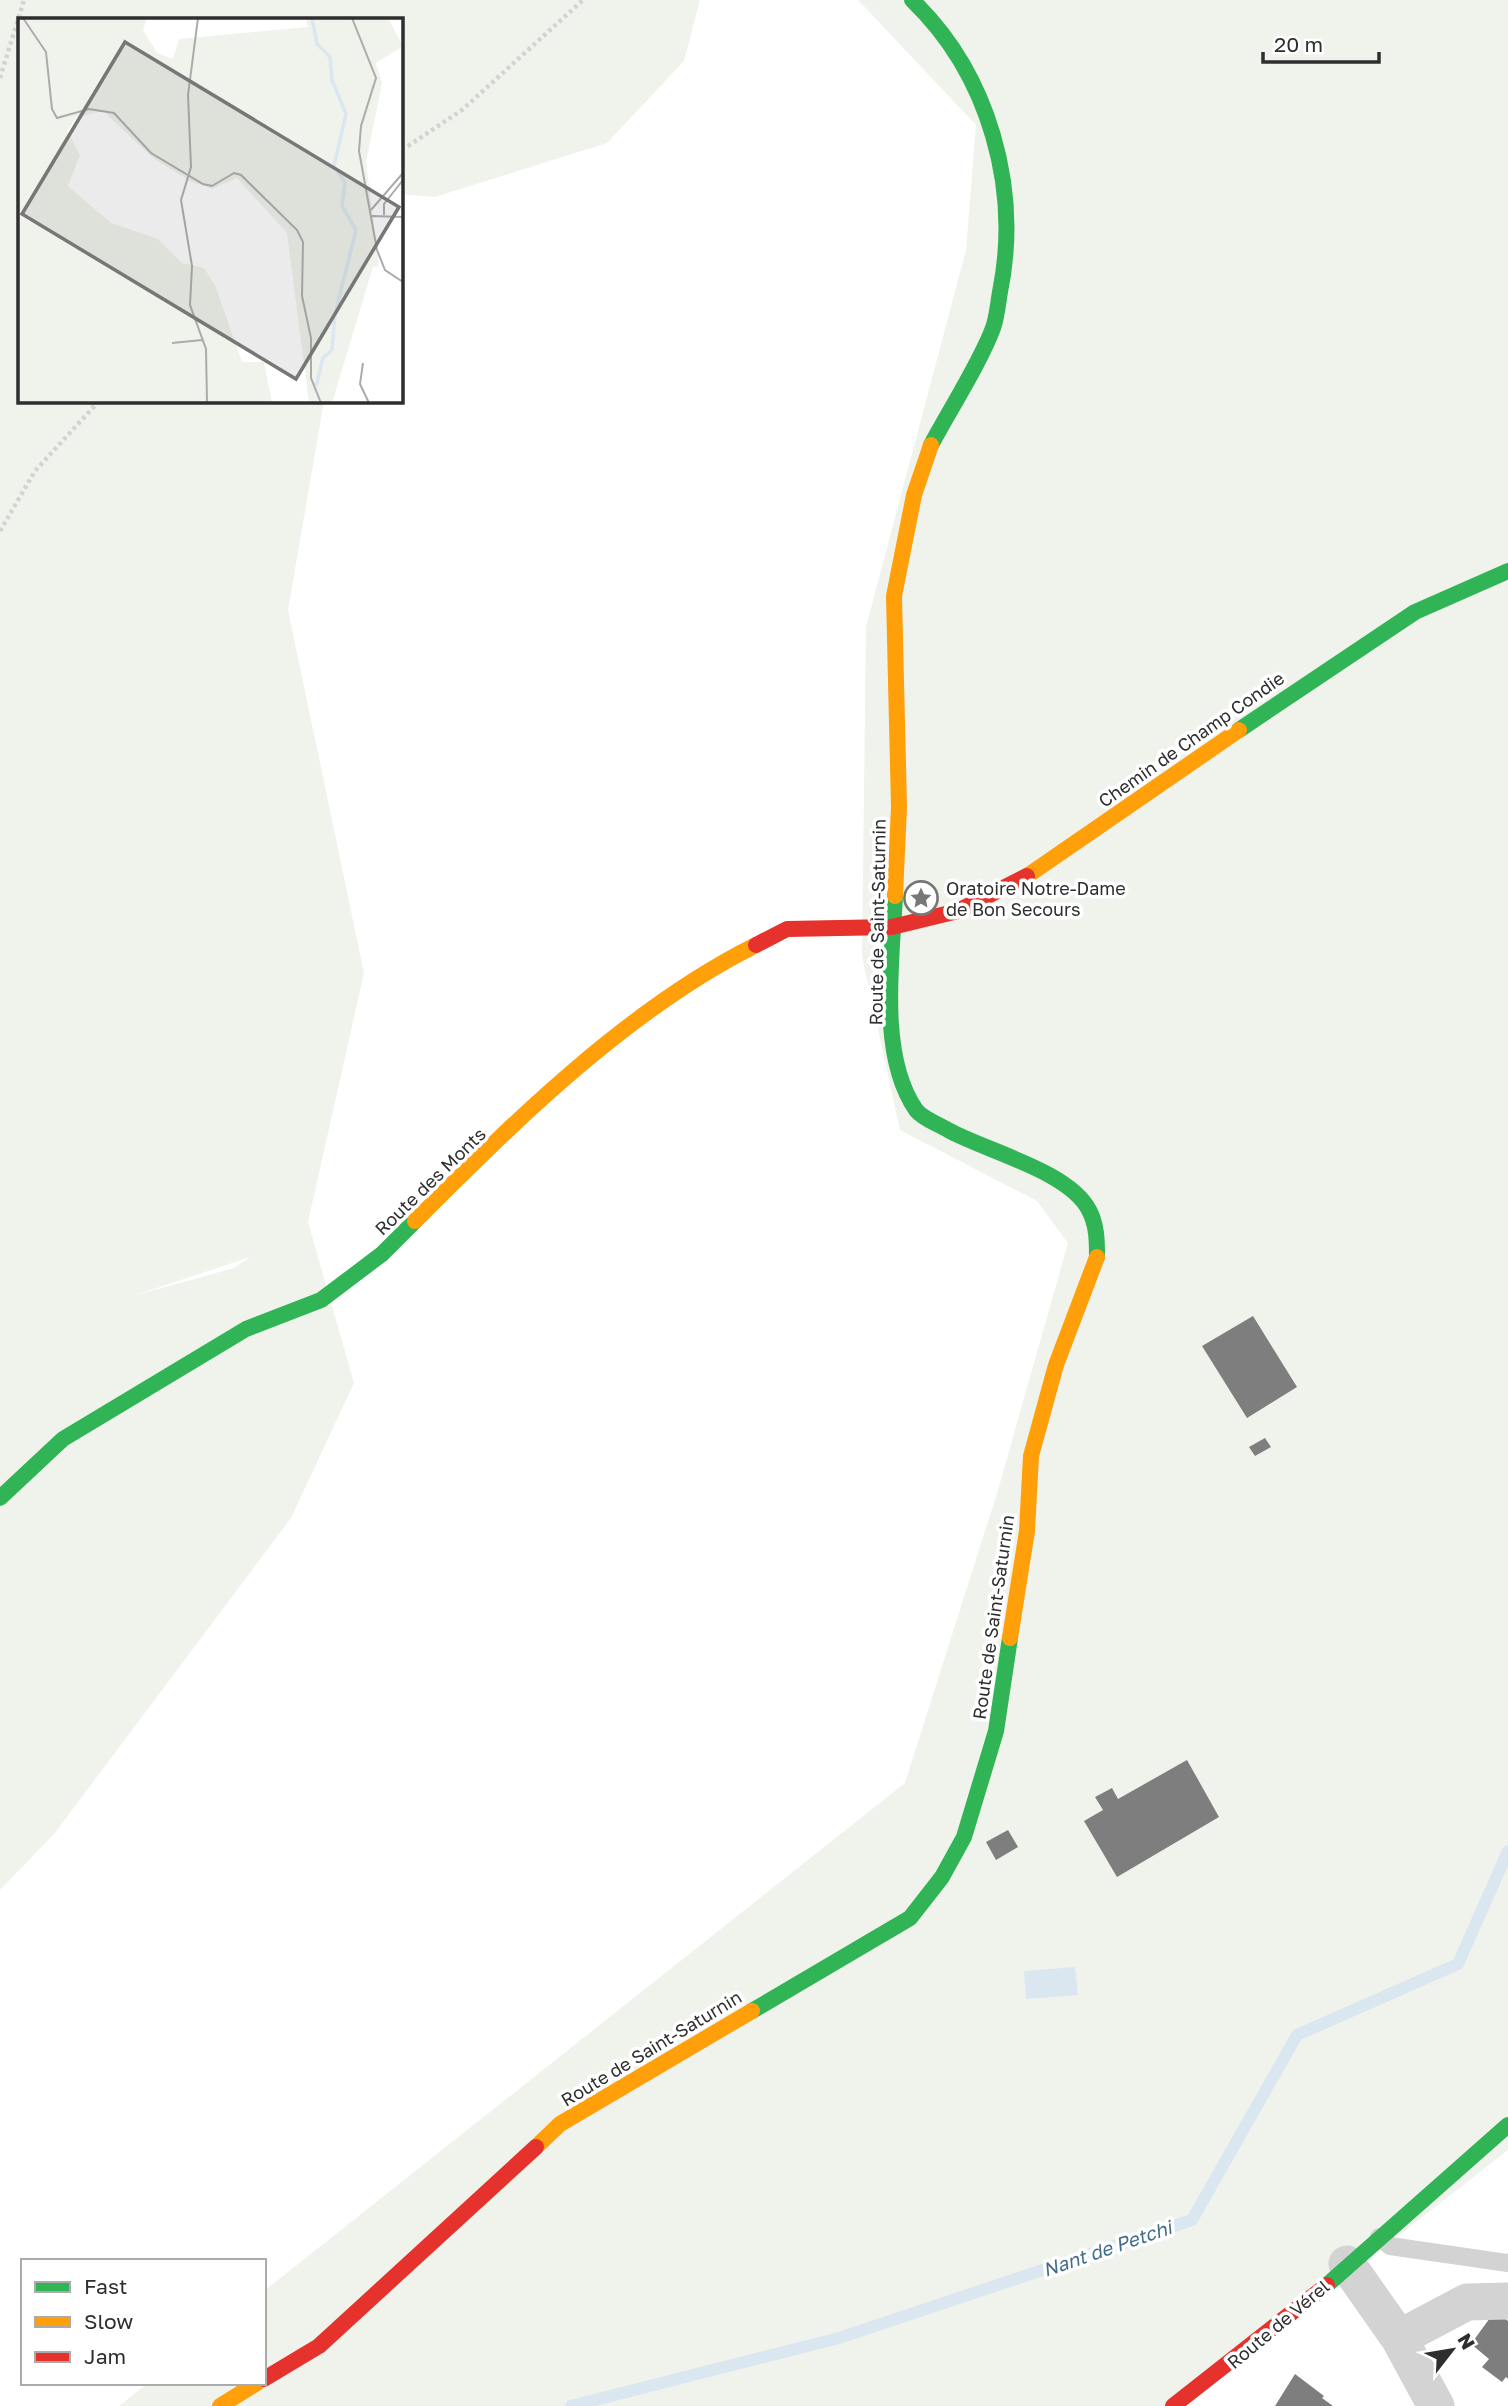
<svg xmlns="http://www.w3.org/2000/svg" width="1508" height="2406" font-family="'Golos Text',sans-serif">
  <style>
    .green { fill: #f0f3ec; fill-rule: evenodd }
    .water { fill: #dae7f0 }
    .lines { fill: none; stroke-linecap: round; stroke-linejoin: round }
    .stream { stroke: #dae7f0; stroke-width: 12 }
    .building { fill: #7e7e7e }
    .path { stroke: #d3d3d3; stroke-width: 4.5; stroke-dasharray: 3.5 3.5; stroke-linecap: butt }
    .lane { stroke: #d3d3d3; stroke-width: 18 }
    .street { stroke: #d3d3d3; stroke-width: 37 }
    .fast { stroke: #30b455; stroke-width: 16 }
    .slow { stroke: #ff9f0a; stroke-width: 16 }
    .jam { stroke: #e5322d; stroke-width: 16 }
    .labels { text-anchor: middle; dominant-baseline: central; stroke-width: 7; stroke-linejoin: round; paint-order: stroke }
    .street-label { font-size: 18px; fill: #2e2e2e; stroke: #fff }
    .poi-label { font-size: 18px; fill: #2e2e2e; stroke: #fff; text-anchor: start }
    .water-label { font-size: 19px; font-style: italic; fill: #416d8b; stroke: #fff }
    .inset-river { fill: none; stroke: #dae7f0; stroke-width: 3.5 }
    .inset-road { fill: none; stroke: #ababab; stroke-width: 2 }
    .view { fill: #777; fill-opacity: 0.15; stroke: #777; stroke-width: 3.5 }
    .inset-edge { fill: none; stroke: #2e2e2e; stroke-width: 3.5 }
  </style>
  <rect width="100%" height="100%" fill="#fff"/>
  <path class="green" d="M0 0H700L684 61 607 143 435 197 401 194V19H19V401H324L288 610 364 973 308 1222 354 1383 291 1518 54 1834 0 1890ZM250 1257 234 1268 133 1296Z
    M858 0H1508V2150L1181 2406H119L148 2383H264V2291L905 1783 998 1490 1068 1243 1037 1201 900 1130 862 956 866 627 966 250 976 125Z"/>
  <path class="water" d="M1075 1967 1078 1995 1026 1999 1024 1971Z"/>
  <g class="lines">
    <path class="stream" d="M571 2406 839 2338 1192 2220 1297 2035 1458 1964 1508 1851"/>
  </g>
  <path class="building" d="M1253 1316 1297 1387 1247 1418 1202 1346Z
    M1265 1438 1271 1447 1255 1456 1249 1447Z
    M1187 1760 1219 1817 1117 1877 1084 1821 1103 1810 1095 1797 1112 1788 1118 1799Z
    M1008 1830 1018 1847 996 1860 986 1842Z
    M1495 2311 1508 2321V2379L1506 2377 1502 2382 1482 2367 1489 2359 1471 2344Z
    M1295 2374 1324 2396 1322 2398 1333 2406H1275Z"/>
  <g class="lines">
    <path class="path" d="M0 78 24 0
      M401 147 408 146 462 110 583 0
      M0 531 35 471 99 401"/>
    <path class="lane" d="M1379 2237 1390 2246 1508 2263"/>
    <path class="street" d="M1347 2264 1399 2338 1436 2406
      M1399 2338 1467 2302 1508 2301"/>
    <path class="fast" d="M912 0C989 74 1021 188 1000 292 998 303 997 317 993 328 980 363 949 411 931 445
      M1239 730 1415 612 1508 571
      M895 896C892 960 878 1055 916 1110 923 1119 938 1124 948 1130 986 1151 1069 1171 1089 1210 1097 1225 1097 1241 1097 1257
      M0 1498 63 1439 246 1329 321 1300 382 1254 415 1221
      M752 2011 910 1918 942 1877 964 1837 996 1731 1010 1638
      M1327 2285 1508 2125"/>
    <path class="slow" d="M1027 876 1239 730
      M895 896 899 807 894 596 914 495 931 445
      M415 1221C515 1121 628 1009 756 945
      M1010 1638 1027 1531 1031 1456 1056 1365 1097 1257
      M536 2147 560 2124 752 2011
      M220 2406 257 2383"/>
    <path class="jam" d="M756 945 787 929 892 927 958 911 1027 876
      M264 2379 319 2346 536 2147
      M1173 2406 1327 2285"/>
  </g>
  <defs>
    <g id="sight-ring" transform="scale(1.75)"><circle r="9.5" fill="#fff" stroke="#777" stroke-width="1.5"/><path d="M0-6L1.8-2.2L6-1.7L2.9 1.2L3.7 5.4L0 3.3L-3.7 5.4L-2.9 1.2L-6-1.7L-1.8-2.2Z" fill="#777"/></g>
  </defs>
  <g fill-rule="evenodd">
    <use href="#sight-ring" x="921" y="898"/>
  </g>
  <g class="labels">
    <g class="street-label">
      <text transform="translate(1191 739) rotate(-35)">Chemin de Champ Condie</text>
      <text transform="translate(877 922) rotate(-89)">Route de Saint-Saturnin</text>
      <text transform="translate(430 1181) rotate(-44)">Route des Monts</text>
      <text transform="translate(993 1617) rotate(-82)">Route de Saint-Saturnin</text>
      <text transform="translate(651 2048) rotate(-31)">Route de Saint-Saturnin</text>
      <text transform="translate(1278 2324) rotate(-40)">Route de Vérel</text>
    </g>
    <g class="poi-label">
      <text x="946" y="888">Oratoire Notre-Dame<tspan x="946" dy="21">de Bon Secours</tspan></text>
    </g>
    <g class="water-label">
      <text transform="translate(1107 2248) rotate(-19)">Nant de Petchi</text>
    </g>
  </g>
  <g transform="translate(18 18)">
    <rect width="385" height="385" fill="#fff"/>
    <path d="M0 0H129L125 12 139 35 155 41 161 21 290 9 288 0H370L385 28 358 45 364 65 348 144 361 248 355 249 314 385H291L269 215 219 160 194 171 172 163 135 140 85 93 59 99 49 113 62 137 50 168 93 205 140 221 164 245 186 250 197 267 224 344H246L254 385H0Z" fill="#f0f3ec"/>
    <path class="inset-river" d="M294 0 299 26 312 39 314 62 328 96 316 148 327 164 324 188 338 212 317 296 314 332 305 340 298 368"/>
    <path class="inset-road" d="M5 0 28 34 34 91 39 100 71 91 96 95 133 135 185 166 194 168 216 155 223 157 279 212 285 224 284 278 293 320V360L303 385M180 0 170 77 173 149 163 182 174 248 172 287 188 331 189 385M334 0 358 60 343 108 341 133 359 232 367 252 385 264M353 192 385 155M366 197V186L385 162M354 198 385 199M154 325 184 322M345 345 342 366 351 385"/>
    <path class="view" d="M107 24 381 189 278 361 4 196Z"/>
    <rect width="385" height="385" class="inset-edge"/>
  </g>
  <rect x="21" y="2259" width="245" height="126" fill="#ffffff" stroke="#ababab" stroke-width="2"/>
  <rect x="35" y="2282" width="35" height="10" fill="#30b455" stroke="#ababab" stroke-width="2"/>
  <text x="84" y="2294" font-size="21" fill="#2e2e2e">Fast</text>
  <rect x="35" y="2317" width="35" height="10" fill="#ff9f0a" stroke="#ababab" stroke-width="2"/>
  <text x="84" y="2329" font-size="21" fill="#2e2e2e">Slow</text>
  <rect x="35" y="2352" width="35" height="10" fill="#e5322d" stroke="#ababab" stroke-width="2"/>
  <text x="84" y="2364" font-size="21" fill="#2e2e2e">Jam</text>
  <g transform="translate(1452 2350) rotate(59)" stroke="#ffffff" stroke-width="5" paint-order="stroke">
  <path d="M0-5L12 26L0 18L-12 26Z" fill="#2e2e2e"/>
  <text y="-10" font-size="19" font-weight="bold" text-anchor="middle" fill="#2e2e2e">N</text>
  </g>
  <path d="M1263 52v10h116v-10" fill="none" stroke="#2e2e2e" stroke-width="3.5"/>
  <text x="1274" y="52" font-size="21" fill="#2e2e2e" stroke="#ffffff" stroke-width="5" paint-order="stroke">20 m</text>
</svg>
